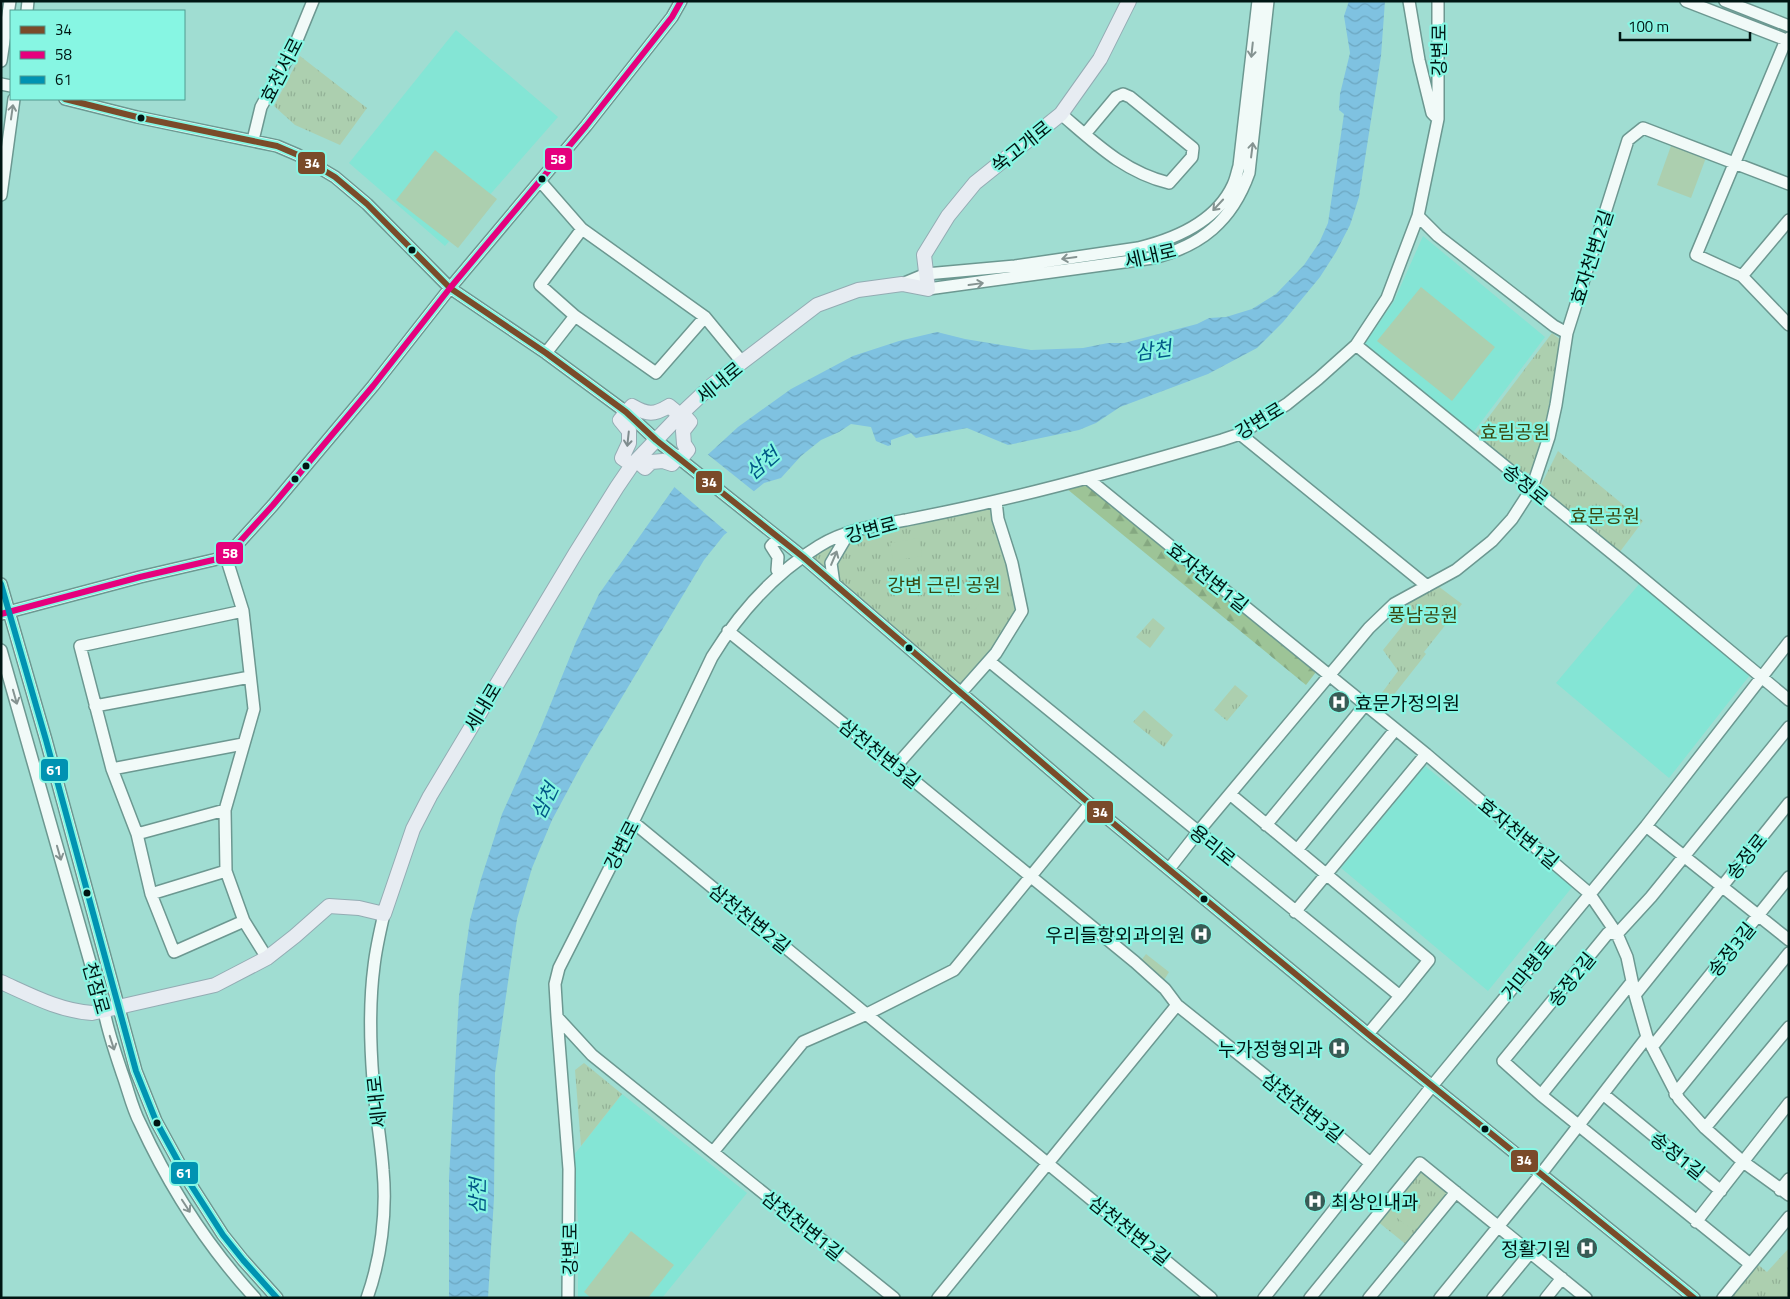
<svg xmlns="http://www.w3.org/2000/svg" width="1790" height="1299" font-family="'Titillium Web','Noto Sans KR',sans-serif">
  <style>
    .built { fill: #84e5d5 }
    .grass { fill: url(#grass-tufts) }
    .forest { fill: url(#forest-firs) }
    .garden { fill: #accfaf }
    .water { fill: url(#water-waves) }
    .pier { fill: #a0ddd2 }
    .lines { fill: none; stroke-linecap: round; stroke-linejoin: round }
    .minor-casing { stroke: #6c9891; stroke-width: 14 }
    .major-casing { stroke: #93acb3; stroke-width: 16 }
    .minor { stroke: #f1faf8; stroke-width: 11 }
    .major { stroke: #e7ecf2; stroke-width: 14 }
    .bus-1-casing { stroke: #87f6e3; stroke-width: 10 }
    .bus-2-casing { stroke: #87f6e3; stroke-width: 10 }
    .bus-3-casing { stroke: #87f6e3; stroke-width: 10 }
    .bus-1 { stroke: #7a4b2a; stroke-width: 6 }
    .bus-2 { stroke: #e5007d; stroke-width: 6 }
    .bus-3 { stroke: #0093b2; stroke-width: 6 }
    .oneway { stroke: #859391 }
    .oneway2 { stroke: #7f8c8e }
    .bus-dot { fill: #001613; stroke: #87f6e3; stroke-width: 2 }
    .labels { text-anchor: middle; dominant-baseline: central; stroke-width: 4.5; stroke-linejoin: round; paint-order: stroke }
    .street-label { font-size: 19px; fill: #001613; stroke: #87f6e3 }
    .park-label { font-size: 19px; fill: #3b4812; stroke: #87f6e3 }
    .poi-label { font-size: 19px; fill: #001613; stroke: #87f6e3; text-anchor: end }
    .water-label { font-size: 20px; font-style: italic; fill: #005786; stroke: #87f6e3 }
    .line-badge { stroke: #87f6e3; stroke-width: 2 }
    .badge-label { font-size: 14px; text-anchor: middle; font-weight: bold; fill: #fff }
  </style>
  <defs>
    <pattern id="grass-tufts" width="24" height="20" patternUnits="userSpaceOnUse" patternTransform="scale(1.25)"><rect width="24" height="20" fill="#accfaf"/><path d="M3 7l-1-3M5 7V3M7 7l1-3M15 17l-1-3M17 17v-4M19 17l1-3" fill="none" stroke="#92b196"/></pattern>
    <pattern id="forest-firs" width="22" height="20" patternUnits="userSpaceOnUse" patternTransform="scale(1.25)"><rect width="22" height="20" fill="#9dc497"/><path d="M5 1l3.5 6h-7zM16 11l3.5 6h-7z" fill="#85a881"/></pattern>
    <pattern id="water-waves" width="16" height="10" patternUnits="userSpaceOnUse" patternTransform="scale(1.25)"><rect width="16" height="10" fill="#7fc2e1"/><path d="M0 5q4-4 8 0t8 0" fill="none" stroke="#6ca6c0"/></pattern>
  </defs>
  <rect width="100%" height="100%" fill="#a0ddd2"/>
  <path class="built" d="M456 30 558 117 445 246 349 163Z
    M1423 236 1545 337 1472 434 1364 345 1394 301Z
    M1640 583 1750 675 1669 778 1556 683Z
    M1425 766 1573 886 1488 991 1341 868Z
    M622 1094 747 1193 662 1298H578V1221L574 1155Z"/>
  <path class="grass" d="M300 56 367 108 340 145 295 125 274 106Z
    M1552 333 1561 340 1539 459 1530 473 1521 474 1475 435Z
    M1558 451 1643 521 1619 553 1540 487Z
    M996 501 1022 611 961 693 803 557 839 537Z
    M1434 583 1462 604 1424 652 1426 654 1388 702 1381 694 1398 671 1383 650 1403 625 1387 611Z
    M1153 618 1165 628 1150 648 1136 637Z
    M1235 685 1248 696 1227 721 1214 710Z
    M1144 710 1173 735 1164 747 1133 722Z
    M584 1063 622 1094 581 1146 575 1070Z
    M1425 1170 1449 1190 1450 1195 1408 1246 1377 1221 1417 1172Z
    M1789 1248V1298H1728L1755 1262 1767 1272Z"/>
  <path class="forest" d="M1085 484 1316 672 1306 685 1067 489Z"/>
  <path class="garden" d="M1672 143 1707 155 1691 198 1657 185Z
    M435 150 497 199 458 248 396 200Z
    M1421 287 1495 347 1452 401 1377 341Z
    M919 538 922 556 893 561 890 543Z
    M982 571 996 583 974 611 960 598Z
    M1146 954 1169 972 1164 980 1140 962Z
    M1406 1198 1423 1212 1410 1228 1392 1214Z
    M631 1231 674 1265 648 1298H591L584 1292Z"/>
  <path class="water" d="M1349 1H1385L1381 56 1359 197 1350 225 1336 252 1320 277 1283 322 1257 348 1208 374 1120 407 1096 423 1079 430 1008 445 967 428 916 438 911 433 891 440V445L888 446 876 441 871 427 851 424 839 432 821 440 801 456 781 478 764 483 753 492 750 515 724 535 704 560 582 764 552 820 532 868 517 919 495 1073 494 1198 488 1298H449V1178L459 996 470 920 481 879 502 814 540 730 576 642 599 594 678 482 738 427 791 389 853 356 899 341 937 332 965 339 1031 350 1083 348 1108 343H1124L1197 324 1209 318 1226 317 1252 309 1276 294 1304 265 1319 243 1328 223 1344 114 1339 110 1340 94 1350 53 1344 16Z"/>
  <path class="pier" d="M706 453 756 493 752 516 729 534 672 485Z"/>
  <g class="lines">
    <g class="minor-casing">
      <path id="minor" d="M1409 1 1419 60 1432 113 1435 116
        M1686 1 1789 41
        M1725 1 1789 26
        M27 11 28 1
        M1789 38 1786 40 1696 255 1742 276 1789 325
        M1 61 10 1
        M1 84 11 86
        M65 99 137 117 277 146 298 155 335 177 367 204 450 288 546 353 626 412 656 440 803 557 1090 804 1368 1034 1694 1298
        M1061 114C1095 143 1124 172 1169 183L1192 157 1193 148 1130 97 1123 94 1116 97 1085 134
        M253 140 261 107 295 45 313 1
        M540 181 582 229 705 317 742 362
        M1 195 14 99
        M1418 216 1438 236 1554 326 1567 333
        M582 229 540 285 575 316 656 373 705 317
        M1742 276 1789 220
        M902 284 926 274 1015 266 1138 248C1175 239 1216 222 1233 185 1236 179 1237 172 1239 166L1258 1
        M928 289 1153 258C1201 246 1232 221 1249 173L1268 1
        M1356 345 1629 567 1789 700
        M546 353 575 316
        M1240 434 1427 586
        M1087 478 1426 754 1589 893 1617 934 1627 957 1635 995 1647 1037 1679 1099 1705 1128 1742 1161 1789 1195
        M778 538 771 546 778 557 777 570 780 575
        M226 557 243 611 254 709 225 810 226 871 244 921 267 958
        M1 584 46 740 136 1071 156 1121 191 1185 223 1235 243 1260 277 1298
        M834 584 831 563 848 534
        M243 611 80 646 112 769 137 834 151 894 174 952 244 921
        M1 614 140 577 226 557 273 505 373 386 450 288 586 126 672 17 681 1
        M728 631 896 766 1135 962 1165 989 1177 1005 1307 1109 1370 1163
        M1 650 104 1011C108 1032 115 1052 122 1073 128 1089 132 1108 140 1123 169 1186 208 1247 255 1298
        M989 661 1400 996 1368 1034
        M95 706 250 677
        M896 766 996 653 1022 611 1012 563 998 519 996 501
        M112 769 243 744
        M1230 794 1429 960 1400 996
        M633 822 1211 1298
        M1266 825 1365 705
        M1646 826 1789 940
        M137 834 225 810
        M1297 850 1395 730
        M1169 869 1198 832 1369 628 1394 604 1456 570 1492 541 1512 519 1532 488 1549 437 1556 405 1567 333 1628 140 1643 128 1789 184
        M151 894 226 871
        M1295 912 1426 754
        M1635 995 1789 803
        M557 1017 592 1055 894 1298
        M1652 1047 1789 877
        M1603 1094 1721 1191
        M1675 1094 1789 953
        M1541 1095 1631 983
        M1705 1128 1789 1027
        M713 1152 803 1042 867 1014 954 970 1090 804
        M1780 1190 1789 1179
        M1696 1222 1789 1103
        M1750 1264 1541 1095 1503 1061 1608 933 1617 934 1651 897 1789 727
        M367 1298C381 1259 387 1212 383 1170 381 1140 375 1110 373 1080 370 1042 369 1004 374 966 376 948 380 931 384 914
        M568 1298 569 1169 557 1017 555 984 559 968 633 822 712 657C739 613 775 573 819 546 844 530 877 525 906 520 936 514 965 508 995 501 1071 484 1147 462 1222 440L1240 434 1287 404 1318 379 1356 345 1387 298 1418 216 1438 119V1
        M938 1298 1177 1005
        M1264 1298 1432 1086 1646 826 1789 642
        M1310 1298 1420 1163 1586 1298
        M1369 1298 1456 1192
        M1440 1298 1541 1174 1647 1037
        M1493 1298 1530 1253
        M1546 1298 1562 1278
        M1723 1298 1789 1217"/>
    </g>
    <g class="major-casing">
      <path id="major" d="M680 459 688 450 684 444 683 431 690 422 682 413
        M637 461 645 468 651 462 663 461 672 464 678 457
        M632 465 622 458 629 443V431L620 420 632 406C648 415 654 415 669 406L680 415
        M1 982C30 995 60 1011 92 1013L215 985 267 958 295 936 329 906 359 908 384 914 413 829 430 796 575 554 617 487 632 465 680 415 712 385 817 305 858 290 902 284 928 289 924 255 948 216 975 183 1061 114 1100 59 1129 1"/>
    </g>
    <use href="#minor" class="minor"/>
    <use href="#major" class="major"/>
    <g class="bus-1-casing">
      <path id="bus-1" d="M65 99 137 117 277 146 298 155 335 177 367 204 450 288 546 353 626 412 656 440 803 557 1090 804 1368 1034 1694 1298"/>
    </g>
    <g class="bus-2-casing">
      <path id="bus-2" d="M1 614 140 577 226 557 273 505 373 386 450 288 586 126 672 17 681 1"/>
    </g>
    <g class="bus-3-casing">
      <path id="bus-3" d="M1 584 46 740 136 1071 156 1121 191 1185 223 1235 243 1260 277 1298"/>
    </g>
    <use href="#bus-1" class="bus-1"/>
    <use href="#bus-2" class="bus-2"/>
    <use href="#bus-3" class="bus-3"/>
  </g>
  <defs><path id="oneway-shaft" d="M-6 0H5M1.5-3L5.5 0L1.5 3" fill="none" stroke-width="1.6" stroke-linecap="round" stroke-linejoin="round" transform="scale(1.25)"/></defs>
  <g class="oneway">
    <use href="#oneway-shaft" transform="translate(1252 50) rotate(96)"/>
    <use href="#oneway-shaft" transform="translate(12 112) rotate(-82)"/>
    <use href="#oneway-shaft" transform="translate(1252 150) rotate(-83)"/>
    <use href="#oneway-shaft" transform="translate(1218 205) rotate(133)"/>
    <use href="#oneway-shaft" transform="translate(1069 258) rotate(172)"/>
    <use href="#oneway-shaft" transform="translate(976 284) rotate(-8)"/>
    <use href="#oneway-shaft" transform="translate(834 558) rotate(-67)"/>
    <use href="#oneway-shaft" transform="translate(15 697) rotate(74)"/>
    <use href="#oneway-shaft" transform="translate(59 853) rotate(74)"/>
    <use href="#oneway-shaft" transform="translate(112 1043) rotate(72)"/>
    <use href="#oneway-shaft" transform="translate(186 1206) rotate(57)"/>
  </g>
  <use class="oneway2" href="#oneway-shaft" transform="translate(628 439) rotate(96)"/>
  <defs>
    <g id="hospital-disc" transform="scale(1.125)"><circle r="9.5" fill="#385c56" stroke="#87f6e3"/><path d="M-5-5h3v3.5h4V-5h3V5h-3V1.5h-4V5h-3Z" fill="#fff"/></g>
  </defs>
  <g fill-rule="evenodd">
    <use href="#hospital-disc" x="1339" y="702"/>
    <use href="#hospital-disc" x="1201" y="934"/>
    <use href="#hospital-disc" x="1339" y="1048"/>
    <use href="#hospital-disc" x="1315" y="1201"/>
    <use href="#hospital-disc" x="1587" y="1248"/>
  </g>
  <g class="bus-dot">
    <circle cx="141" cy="118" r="4.5"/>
    <circle cx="542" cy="179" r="4.5"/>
    <circle cx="412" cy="250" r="4.5"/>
    <circle cx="306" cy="466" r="4.5"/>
    <circle cx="295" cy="479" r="4.5"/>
    <circle cx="909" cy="648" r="4.5"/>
    <circle cx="87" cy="893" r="4.5"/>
    <circle cx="1204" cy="899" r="4.5"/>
    <circle cx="157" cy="1123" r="4.5"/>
    <circle cx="1485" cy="1129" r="4.5"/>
  </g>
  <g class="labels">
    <g class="street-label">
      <text transform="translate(1438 50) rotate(-90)">강변로</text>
      <text transform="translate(281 70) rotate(-63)">효천서로</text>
      <text transform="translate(1021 146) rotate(-39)">쑥고개로</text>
      <text transform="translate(1150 255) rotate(-13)">세내로</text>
      <text transform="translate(1591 257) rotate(-72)">효자천변2길</text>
      <text transform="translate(719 382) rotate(-39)">세내로</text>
      <text transform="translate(1259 420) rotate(-31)">강변로</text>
      <text transform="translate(1526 484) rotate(39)">송정로</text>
      <text transform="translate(871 529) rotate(-15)">강변로</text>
      <text transform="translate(1208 577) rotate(39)">효자천변1길</text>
      <text transform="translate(482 707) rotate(-59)">세내로</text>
      <text transform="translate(880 753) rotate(39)">삼천천변3길</text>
      <text transform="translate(1519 833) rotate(40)">효자천변1길</text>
      <text transform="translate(621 845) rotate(-63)">강변로</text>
      <text transform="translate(1213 845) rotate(39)">용리로</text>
      <text transform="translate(1746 856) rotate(-51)">송정로</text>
      <text transform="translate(750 918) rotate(39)">삼천천변2길</text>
      <text transform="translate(1731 949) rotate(-51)">송정3길</text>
      <text transform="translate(1527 970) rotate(-51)">거마평로</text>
      <text transform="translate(1571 979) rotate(-51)">송정2길</text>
      <text transform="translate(97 988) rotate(74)">천잠로</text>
      <text transform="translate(376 1102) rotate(-96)">세내로</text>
      <text transform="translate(1303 1107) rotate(39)">삼천천변3길</text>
      <text transform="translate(1678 1155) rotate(39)">송정1길</text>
      <text transform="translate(803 1225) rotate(39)">삼천천변1길</text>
      <text transform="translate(1130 1230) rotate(39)">삼천천변2길</text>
      <text transform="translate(569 1249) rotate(-90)">강변로</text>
    </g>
    <g class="park-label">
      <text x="1515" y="431">효림공원</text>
      <text x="1605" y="515">효문공원</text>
      <text x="944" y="584">강변 근린 공원</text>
      <text x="1423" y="614">풍남공원</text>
    </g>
    <g class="poi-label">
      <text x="1355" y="702" text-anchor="start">효문가정의원</text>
      <text x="1185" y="934">우리들항외과의원</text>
      <text x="1323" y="1048">누가정형외과</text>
      <text x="1331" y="1201" text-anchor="start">최상인내과</text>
      <text x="1571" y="1248">정활기원</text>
    </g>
    <g class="water-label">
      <text transform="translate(1153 350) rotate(-9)">삼천</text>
      <text transform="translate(762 463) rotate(-41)">삼천</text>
      <text transform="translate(544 801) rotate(-64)">삼천</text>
      <text transform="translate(477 1196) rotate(-89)">삼천</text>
    </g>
  </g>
  <g class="line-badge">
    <rect x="544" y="147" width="29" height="24" rx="5" fill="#e5007d"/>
    <rect x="297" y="151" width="29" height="24" rx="5" fill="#7a4b2a"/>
    <rect x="695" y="470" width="28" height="24" rx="5" fill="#7a4b2a"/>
    <rect x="215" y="541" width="29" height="24" rx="5" fill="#e5007d"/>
    <rect x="40" y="758" width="29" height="24" rx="5" fill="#0093b2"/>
    <rect x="1086" y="800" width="28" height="24" rx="5" fill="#7a4b2a"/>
    <rect x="1510" y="1149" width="29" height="24" rx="5" fill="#7a4b2a"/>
    <rect x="170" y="1161" width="29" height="24" rx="5" fill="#0093b2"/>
  </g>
  <g class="badge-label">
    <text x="558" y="164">58</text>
    <text x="312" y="168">34</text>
    <text x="709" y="487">34</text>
    <text x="230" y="558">58</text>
    <text x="54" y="775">61</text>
    <text x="1100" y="817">34</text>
    <text x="1524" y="1165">34</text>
    <text x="184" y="1178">61</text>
  </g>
  <rect width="1790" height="1299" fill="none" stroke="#001613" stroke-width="5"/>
  <rect x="10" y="10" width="175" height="90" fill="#87f6e3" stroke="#519c90"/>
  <rect x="20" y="26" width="25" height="8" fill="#7a4b2a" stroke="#519c90"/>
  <text x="55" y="35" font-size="15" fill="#001613">34</text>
  <rect x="20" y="51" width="25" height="8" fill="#e5007d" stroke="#519c90"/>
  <text x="55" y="60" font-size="15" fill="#001613">58</text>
  <rect x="20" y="76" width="25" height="8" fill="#0093b2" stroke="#519c90"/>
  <text x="55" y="85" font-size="15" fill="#001613">61</text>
  <path d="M1620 32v8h130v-8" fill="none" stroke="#001613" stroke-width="2.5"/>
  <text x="1628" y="32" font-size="15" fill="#001613" stroke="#87f6e3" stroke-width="4" paint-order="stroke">100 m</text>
</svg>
